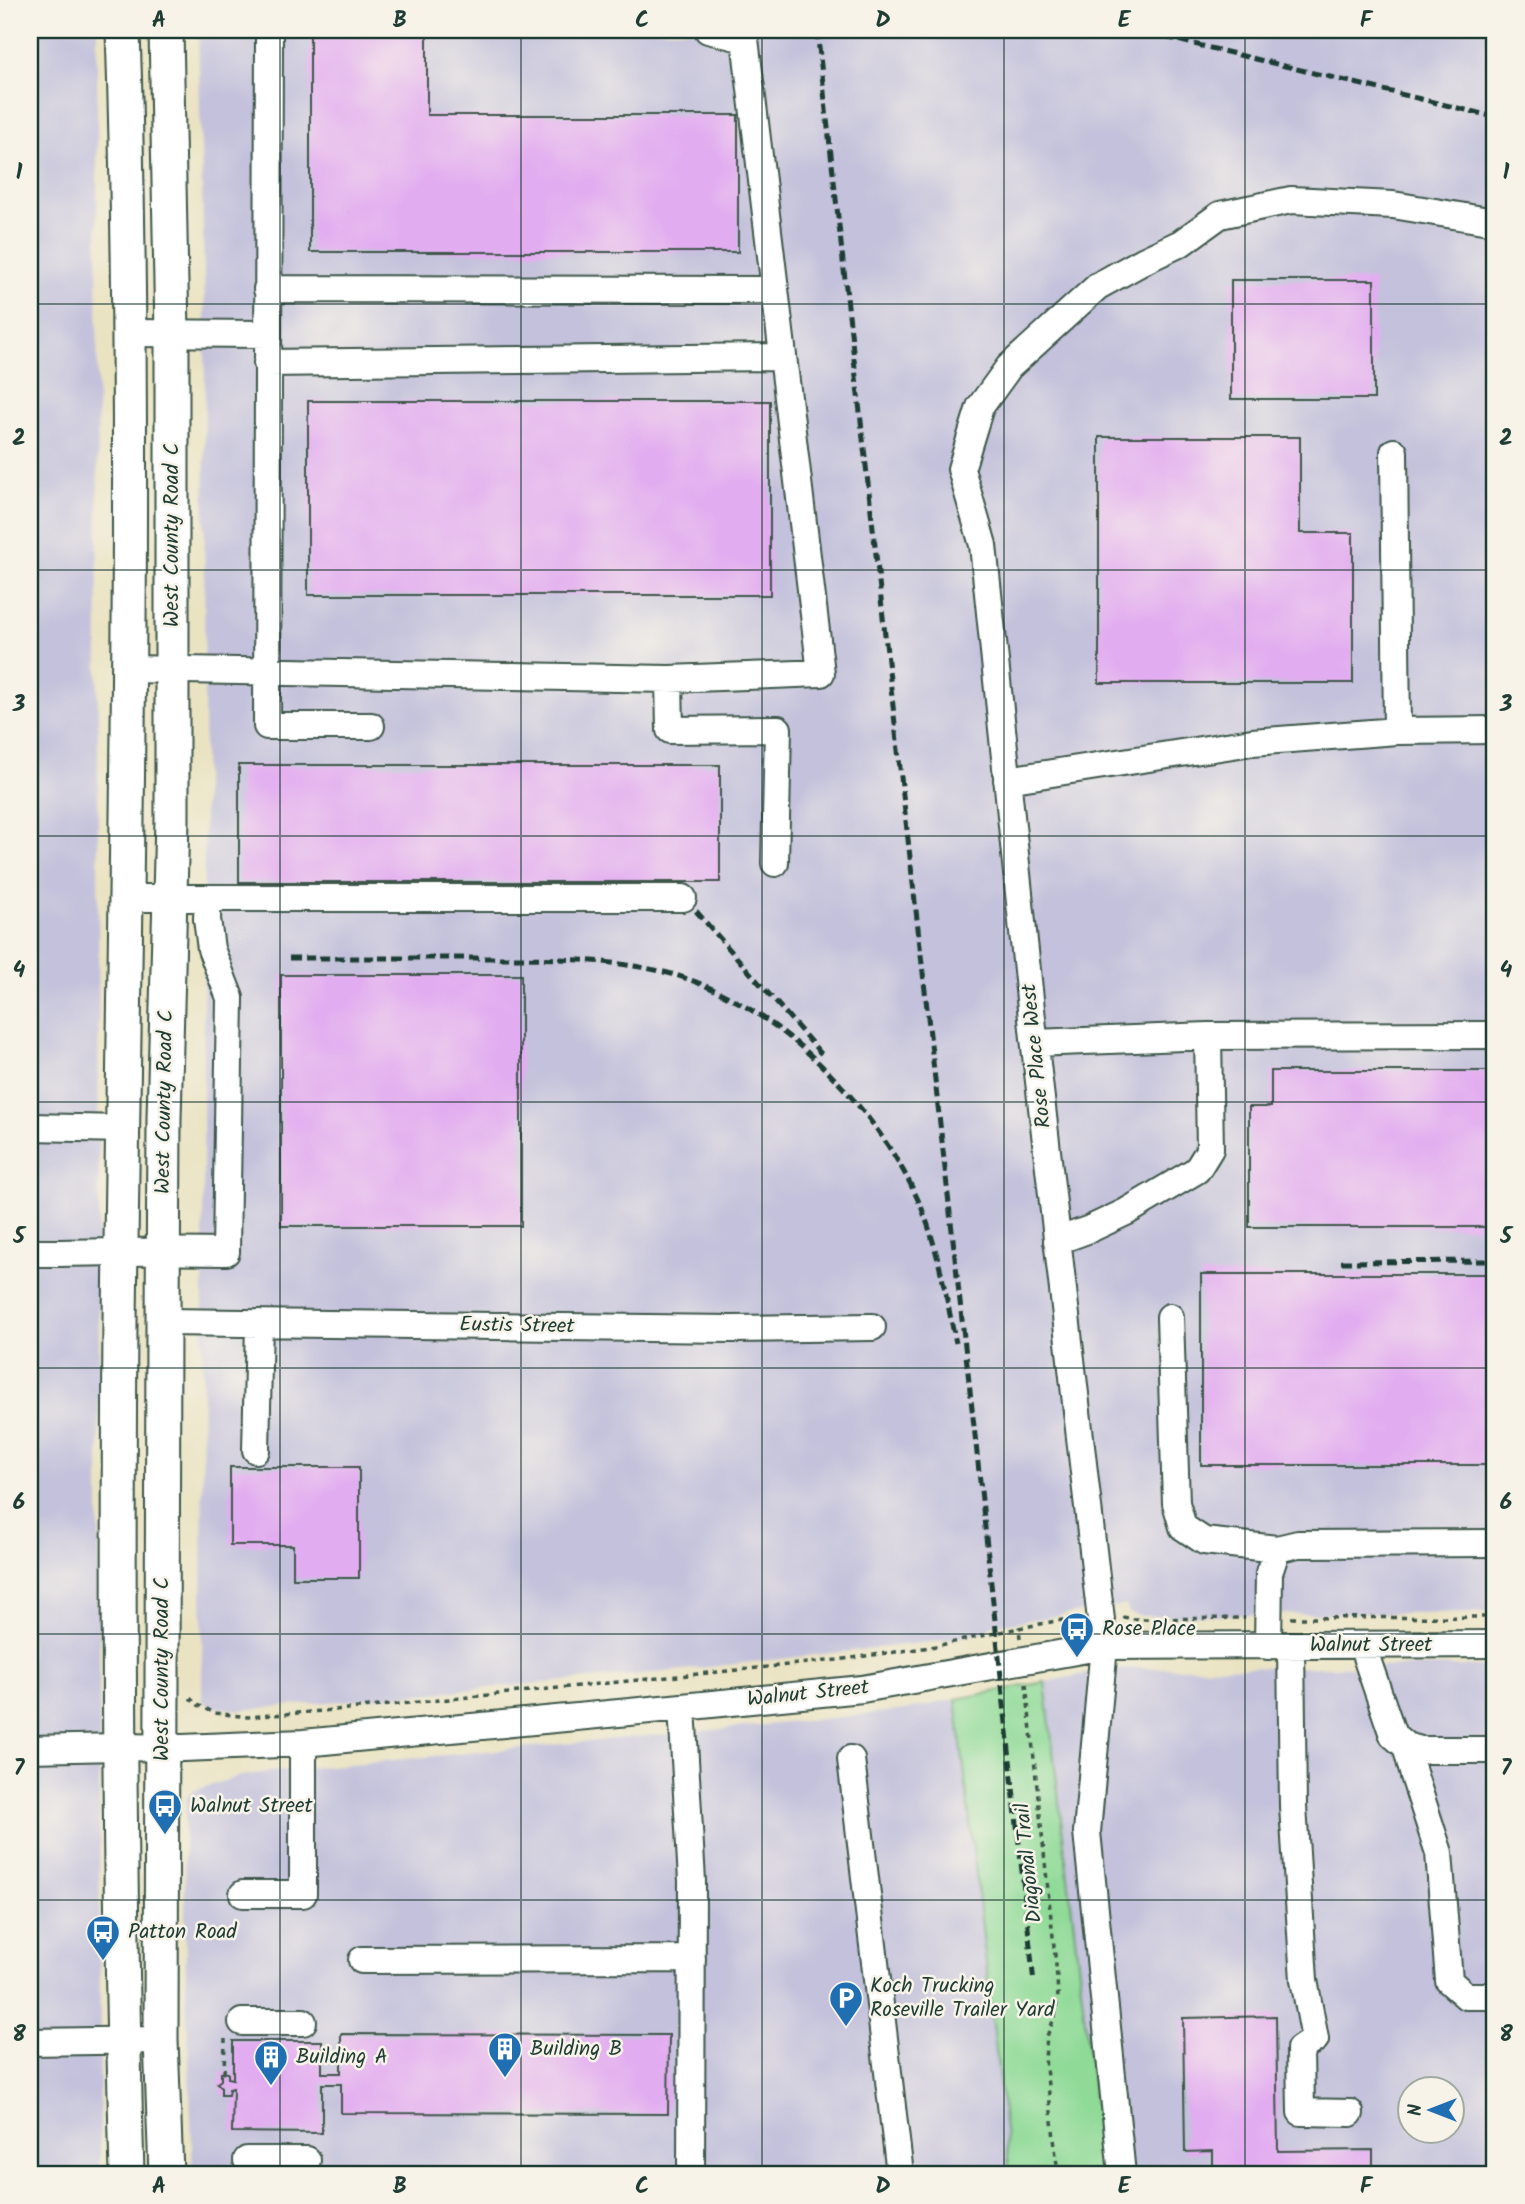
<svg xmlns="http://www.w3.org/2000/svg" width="1525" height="2204" font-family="Kalam,sans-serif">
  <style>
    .industrial { fill: #c3c1db; fill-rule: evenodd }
    .green { fill: #8fda97; stroke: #578c66; stroke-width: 2 }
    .building { fill: #e2acf0 }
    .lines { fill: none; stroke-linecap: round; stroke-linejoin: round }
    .minor-casing { stroke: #3d5649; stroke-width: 30 }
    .major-casing { stroke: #3d5649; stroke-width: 37 }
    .path { stroke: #3d5649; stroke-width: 3.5; stroke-dasharray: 5 5; stroke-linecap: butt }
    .minor { stroke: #fff; stroke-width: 26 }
    .major { stroke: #fff; stroke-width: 33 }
    .rail { stroke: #1f3d34; stroke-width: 5; stroke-dasharray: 10 5; stroke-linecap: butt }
    .grid { fill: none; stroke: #1f3d34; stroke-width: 2; stroke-opacity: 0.55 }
    .labels { text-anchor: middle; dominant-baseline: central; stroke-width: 5; stroke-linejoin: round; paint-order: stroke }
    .street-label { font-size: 21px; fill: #1f3d34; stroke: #f7f3e8 }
    .poi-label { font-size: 21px; fill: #1f3d34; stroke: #f7f3e8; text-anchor: start }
    .neatline { fill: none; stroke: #1f3d34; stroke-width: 2.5 }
    .grid-label { font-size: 23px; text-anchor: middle; font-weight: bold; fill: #1f3d34 }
  </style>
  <rect width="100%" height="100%" fill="#f7f3e8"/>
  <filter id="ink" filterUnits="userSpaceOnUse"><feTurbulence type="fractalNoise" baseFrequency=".0143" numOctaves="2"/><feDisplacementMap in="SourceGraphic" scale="14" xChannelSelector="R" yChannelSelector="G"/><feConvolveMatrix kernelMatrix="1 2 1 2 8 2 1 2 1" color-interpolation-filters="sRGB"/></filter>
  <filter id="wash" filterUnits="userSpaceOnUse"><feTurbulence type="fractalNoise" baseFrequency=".00686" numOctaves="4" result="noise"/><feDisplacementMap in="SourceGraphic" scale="28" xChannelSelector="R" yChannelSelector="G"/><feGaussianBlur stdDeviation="1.57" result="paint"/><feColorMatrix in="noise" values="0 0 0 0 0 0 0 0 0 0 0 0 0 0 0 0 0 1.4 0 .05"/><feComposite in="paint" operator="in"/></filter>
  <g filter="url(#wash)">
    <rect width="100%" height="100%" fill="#eae3c2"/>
    <path class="industrial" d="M30 30H97L100 2174H30Z
      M198 30H1495V1612L1140 1616 1129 1613 1126 1605 990 1626 989 1631 947 1640 656 1673 240 1710 214 1707 202 1701 205 311Z
      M1495 1666V2174H1103L1045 1682 1106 1670 1144 1668ZM1410 2088H1452V2130H1410Z
      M956 1699 1010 2174H193L186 1981 184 1827 187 1797 193 1791 240 1776 277 1771 796 1722 905 1710Z"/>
    <path class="green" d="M1045 1682 1103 2174H1010L956 1699Z"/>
    <g id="blocks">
      <path class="building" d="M310 30H427V115H738V252H310Z
        M1231 280H1374V399H1231Z
        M308 401H770V595H308Z
        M1099 437H1300V533H1353V683H1099Z
        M239 765H720V882H239Z
        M281 975H521V1226H281Z
        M1271 1071H1495V1227H1249V1107H1271Z
        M1201 1274H1495V1465H1201Z
        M230 1467H359V1578H293V1545H230Z
        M1276 2016 1278 2151 1373 2150V2174H1213V2151L1185 2152 1183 2018Z
        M341 2034 669 2035 668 2114 341 2113V2084H322V2133L232 2132 233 2088 229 2089 228 2095H221V2087L217 2083 221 2080V2072L228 2073V2078L233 2079V2041H322V2073H341Z"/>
    </g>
  </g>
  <g filter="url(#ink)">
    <use href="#blocks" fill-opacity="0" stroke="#3d5649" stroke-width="2"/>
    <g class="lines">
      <g class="minor-casing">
        <path id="minor" d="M269 30 267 726H371
          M267 289 775 290
          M130 333 267 334
          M267 363 782 357
          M1394 452 1397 731
          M129 669 669 679 821 673 745 39 708 30
          M669 679 670 730 778 729 775 863
          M1007 780 1252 742 1397 731 1495 730
          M127 898H683
          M1208 1036 1495 1035
          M1035 1043 1208 1036 1210 1149 1197 1170 1126 1212 1090 1229 1057 1241
          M30 1127 124 1129
          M30 1253C95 1253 161 1250 226 1252L230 998 211 949 207 919 208 898
          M1170 1317 1176 1503 1183 1527 1204 1541 1277 1549
          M163 1322 732 1329 872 1327
          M256 1450 259 1323
          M1291 1645 1293 1806 1304 1980 1315 2039 1300 2049 1301 2112 1350 2113
          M1362 1645 1393 1735 1406 1746 1421 1750H1495
          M1268 1646 1269 1573 1277 1549 1298 1544 1495 1543
          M682 1707 692 1881 691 2174
          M1406 1746 1414 1776 1439 1853 1449 1981 1466 1996H1495
          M30 1749 118 1747 183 1748 303 1743 682 1707 862 1689 1104 1646 1495 1644
          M851 1759 900 2174
          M243 1894H303V1743
          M362 1960 692 1959
          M242 2022H303
          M30 2042 161 2040
          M247 2160H307
          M1122 2174 1087 1832 1104 1646 1034 1038 983 545 961 469 980 407 1009 367 1098 286 1145 260 1181 243 1220 215 1291 200 1393 205 1495 222"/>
      </g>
      <g class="major-casing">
        <path id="major" d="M123 30C137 461 125 892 120 1323 118 1607 119 1890 127 2174
          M166 30 172 334V820L164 1118 163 1322 161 2040 166 2174"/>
      </g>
      <path class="path" d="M1123 1617 1134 1619 1245 1618
        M1291 1618 1495 1617
        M1020 1638 1019 1628 1078 1617
        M1026 1684 1056 1965 1058 1994 1055 2016 1047 2036 1045 2059 1058 2174
        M190 1698 196 1704 215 1713 248 1717 359 1708 837 1660 931 1647 1019 1628
        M224 2073 225 2039"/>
      <use href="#minor" class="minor"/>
      <use href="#major" class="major"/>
      <path class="rail" d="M817 30 976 1444 1034 1983
        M1136 30 1495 117
        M696 911 824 1057
        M289 958C350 958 410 958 470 958 534 958 597 957 660 971 771 996 879 1106 922 1209 939 1252 946 1298 956 1343
        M1341 1262 1495 1261"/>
    </g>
  </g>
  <path class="grid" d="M280 30V2174M521 30V2174M762 30V2174M1004 30V2174M1245 30V2174M30 304H1495M30 570H1495M30 836H1495M30 1102H1495M30 1368H1495M30 1634H1495M30 1900H1495"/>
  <defs>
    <g id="bus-pin" transform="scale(1.75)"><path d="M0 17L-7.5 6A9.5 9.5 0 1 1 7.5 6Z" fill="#1f6fb2" stroke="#f7f3e8"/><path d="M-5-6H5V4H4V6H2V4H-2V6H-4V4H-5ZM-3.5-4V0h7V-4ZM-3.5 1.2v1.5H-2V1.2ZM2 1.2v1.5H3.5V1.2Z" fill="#fff"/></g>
    <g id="parking-pin" transform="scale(1.75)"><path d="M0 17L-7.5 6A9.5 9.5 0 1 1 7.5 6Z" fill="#1f6fb2" stroke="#f7f3e8"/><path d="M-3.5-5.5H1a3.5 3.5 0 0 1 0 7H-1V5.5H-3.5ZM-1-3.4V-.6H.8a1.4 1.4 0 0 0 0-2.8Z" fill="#fff"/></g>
    <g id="building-pin" transform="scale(1.75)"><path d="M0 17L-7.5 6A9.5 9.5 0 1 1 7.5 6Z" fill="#1f6fb2" stroke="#f7f3e8"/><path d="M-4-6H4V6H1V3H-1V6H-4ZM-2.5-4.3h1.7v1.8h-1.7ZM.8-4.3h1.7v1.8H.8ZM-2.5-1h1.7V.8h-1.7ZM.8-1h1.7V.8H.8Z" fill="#fff"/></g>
  </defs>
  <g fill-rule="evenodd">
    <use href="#bus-pin" x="1077" y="1629"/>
    <use href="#bus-pin" x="165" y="1806"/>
    <use href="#bus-pin" x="103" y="1932"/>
    <use href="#parking-pin" x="846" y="1998"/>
    <use href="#building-pin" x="505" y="2049"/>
    <use href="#building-pin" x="271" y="2057"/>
  </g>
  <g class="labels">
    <g class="street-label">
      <text transform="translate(172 535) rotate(-90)">West County Road C</text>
      <text transform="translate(1037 1056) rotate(-96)">Rose Place West</text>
      <text transform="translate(165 1102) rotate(-89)">West County Road C</text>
      <text transform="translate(517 1326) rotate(1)">Eustis Street</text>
      <text x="1371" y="1645">Walnut Street</text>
      <text transform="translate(162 1669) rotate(-90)">West County Road C</text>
      <text transform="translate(808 1694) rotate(-6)">Walnut Street</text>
      <text transform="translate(1029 1863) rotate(-96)">Diagonal Trail</text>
    </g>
    <g class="poi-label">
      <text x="1102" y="1629">Rose Place</text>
      <text x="190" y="1806">Walnut Street</text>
      <text x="128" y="1932">Patton Road</text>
      <text x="870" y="1986">Koch Trucking<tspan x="870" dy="24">Roseville Trailer Yard</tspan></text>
      <text x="530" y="2049">Building B</text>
      <text x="296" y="2057">Building A</text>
    </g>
  </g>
  <rect width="1525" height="2204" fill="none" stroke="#f7f3e8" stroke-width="77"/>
  <g transform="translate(1431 2110) rotate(270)"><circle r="33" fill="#f7f3e8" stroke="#a1aaa0" stroke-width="2"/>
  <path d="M0-5L12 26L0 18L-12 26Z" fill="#1f6fb2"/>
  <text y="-10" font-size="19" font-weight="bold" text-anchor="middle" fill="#1f3d34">N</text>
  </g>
  <rect x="38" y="38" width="1448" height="2128" class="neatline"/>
  <g class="grid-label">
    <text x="159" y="27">A</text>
    <text x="400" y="27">B</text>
    <text x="642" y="27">C</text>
    <text x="883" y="27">D</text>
    <text x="1124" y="27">E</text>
    <text x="1366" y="27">F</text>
    <text x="19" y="179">1</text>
    <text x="1506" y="179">1</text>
    <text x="19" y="445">2</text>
    <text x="1506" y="445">2</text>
    <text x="19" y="711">3</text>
    <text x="1506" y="711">3</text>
    <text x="19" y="977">4</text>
    <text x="1506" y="977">4</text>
    <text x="19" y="1243">5</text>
    <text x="1506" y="1243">5</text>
    <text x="19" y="1509">6</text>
    <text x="1506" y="1509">6</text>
    <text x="19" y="1775">7</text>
    <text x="1506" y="1775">7</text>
    <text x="19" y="2041">8</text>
    <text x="1506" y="2041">8</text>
    <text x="159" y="2193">A</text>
    <text x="400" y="2193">B</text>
    <text x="642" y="2193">C</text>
    <text x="883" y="2193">D</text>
    <text x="1124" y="2193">E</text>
    <text x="1366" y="2193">F</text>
  </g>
</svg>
